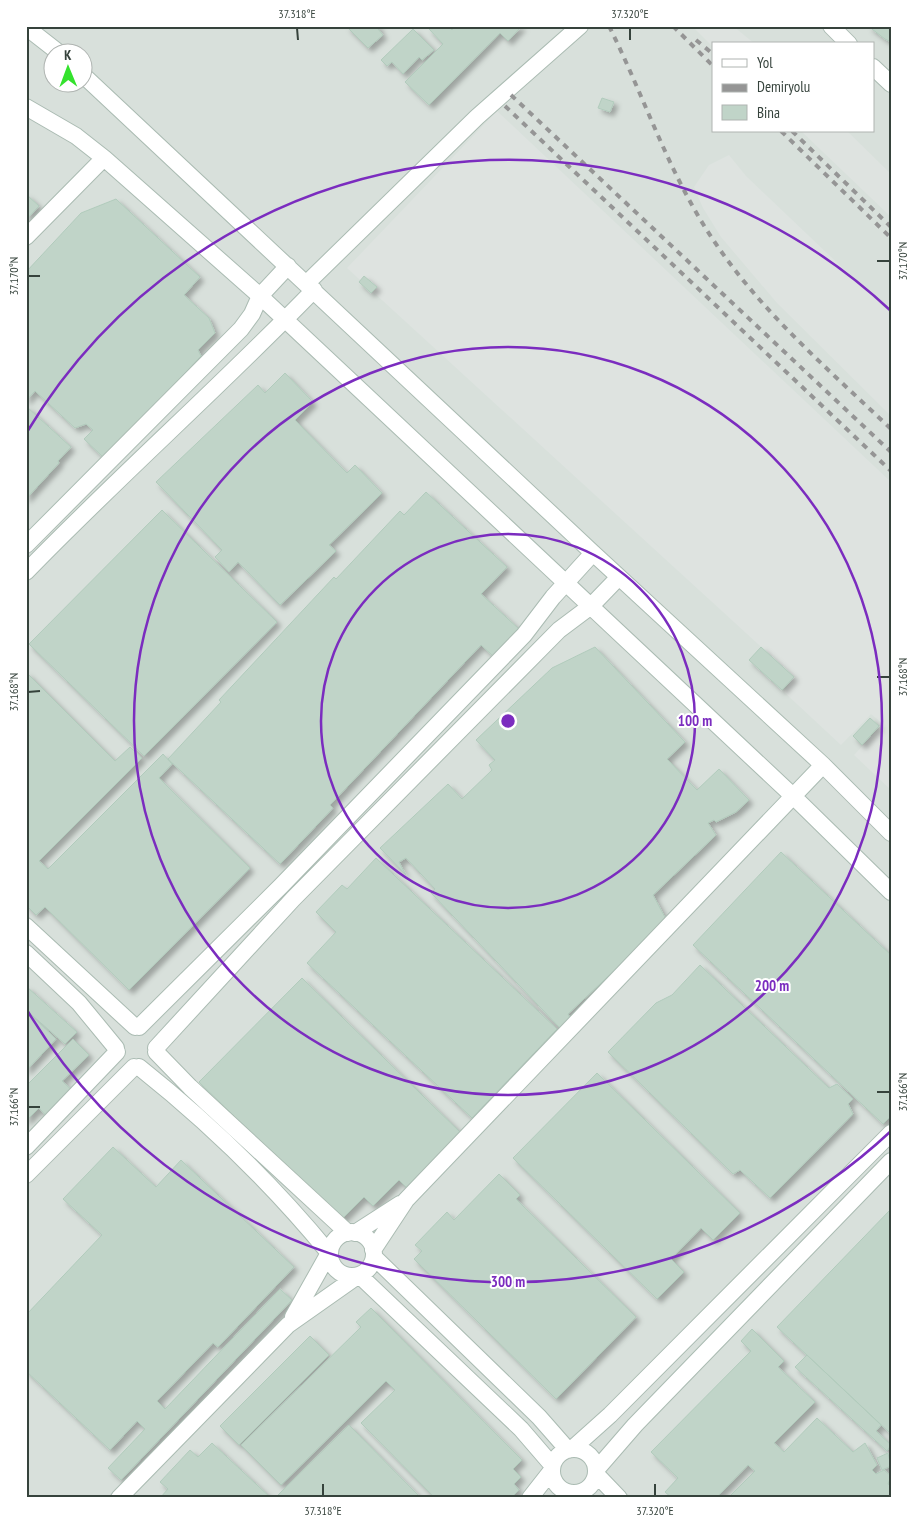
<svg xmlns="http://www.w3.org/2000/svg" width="917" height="1524" font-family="'PT Sans Narrow',sans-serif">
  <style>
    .industrial { fill: #d8e0db; fill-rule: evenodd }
    .parking { fill: #dee3e0 }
    .building { fill: #c0d4c8; stroke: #b1cbbc; filter: url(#shadow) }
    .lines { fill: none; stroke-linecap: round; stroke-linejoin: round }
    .minor-casing { stroke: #aabbb2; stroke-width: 18 }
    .minor { stroke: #fff; stroke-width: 16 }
    .rail { stroke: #959595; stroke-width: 4; stroke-dasharray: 6 6; stroke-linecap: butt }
    .ticks { fill: none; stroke: #36433c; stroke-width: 2 }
    .ring { fill: none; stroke: #7b2cbf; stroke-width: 2.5 }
    .centre { fill: #7b2cbf; stroke: #fff; stroke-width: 2.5 }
    .ring-label { font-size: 15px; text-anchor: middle; font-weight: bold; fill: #7b2cbf; stroke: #fff; stroke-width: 4; stroke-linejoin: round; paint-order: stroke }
    .neatline { fill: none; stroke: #36433c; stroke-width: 2 }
    .ticks-label { font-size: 12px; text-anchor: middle; fill: #36433c }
  </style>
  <defs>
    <filter id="shadow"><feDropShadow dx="4" dy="4" stdDeviation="2.5" flood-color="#0004"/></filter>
  </defs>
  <rect width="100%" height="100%" fill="#e6f1ec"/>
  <path class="industrial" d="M26 26H891V1498H26ZM713 44H873V131H713ZM52 52H82V82H52Z"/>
  <path class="parking" d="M692 26H733L755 44H713V47Z
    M497 111 891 482V790L854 755 883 724 871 714 841 745 784 692 794 677 347 268Z
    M801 131H847L891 174V217Z
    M729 155 746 176 891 314V416L777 303 721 237 703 208 694 187 709 165Z"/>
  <path class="building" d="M346 26H380L378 29 383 35 368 48Z
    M432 26H448L452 30 455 26H522L508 41 500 33 429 105 405 82 443 44 429 29Z
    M868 26H891V42L885 39Z
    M413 29 434 50 422 60 419 57 403 74 392 62 387 66 381 60Z
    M602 98 614 102 610 112 598 108Z
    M26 194 39 206 26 220Z
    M116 199 200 277 184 295 209 318 215 333 198 350 201 356 105 459 84 439 93 430 86 424 75 428 35 391 26 401V272L81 213Z
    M364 276 377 287 371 293 359 282Z
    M285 373 313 402 295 420 347 473 355 465 382 493 329 545 336 551 280 605 238 562 229 572 215 557 222 550 156 482 258 385 265 393Z
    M26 406 71 447 58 461 59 463 26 499Z
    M426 492 507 567 481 594 519 629 494 657 481 645 330 805 333 808 280 864 168 759 221 702 219 700 334 577 336 579 400 511 404 515Z
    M162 510 277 622 144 756 29 644Z
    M595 647 685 742 667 759 697 790 719 769 749 800 736 812 716 822 714 820 708 823 716 835 653 895 667 921 568 1014 570 1018 560 1028 431 893 435 889 406 858 399 862 406 875 380 848 448 784 462 799 492 770 489 765 495 760 476 740 552 668Z
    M761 647 794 677 782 690 749 660Z
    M26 672 115 761 130 747 142 758 39 861 48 869 163 754 172 764 159 778 250 868 129 990 45 907 36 915 26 905Z
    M870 718 879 726 862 745 853 736Z
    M781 852 891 955V1116L883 1124 693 945Z
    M376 858 557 1029 472 1118 307 963 336 932 316 912 342 885 347 889Z
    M700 965 829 1088 837 1084 853 1099 848 1104 853 1114 770 1198 740 1170 733 1174 608 1052 656 1003 672 995Z
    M302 978 462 1134 408 1189 399 1180 373 1206 364 1197 341 1220 199 1082Z
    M26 986 77 1032 65 1044 26 1010Z
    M26 1010 56 1039 26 1071Z
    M73 1039 89 1055 62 1081 76 1094 50 1120 39 1108 26 1121V1086Z
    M597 1073 740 1213 713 1240 701 1228 671 1259 684 1272 657 1299 513 1158Z
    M113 1147 156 1187 181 1160 294 1267 218 1347 213 1343 157 1401 165 1409 280 1289 292 1300 121 1480 108 1468 145 1429 137 1421 110 1450 26 1371V1315L102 1235 63 1199Z
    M499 1174 520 1195 516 1199 636 1317 556 1399 414 1259 422 1251 415 1245 447 1212 454 1220Z
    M891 1209V1434L777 1327Z
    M371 1308 522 1460 513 1469 521 1477 514 1484 519 1490 511 1498H435L361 1423 395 1390 386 1381 281 1485 241 1445 361 1327 356 1322Z
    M752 1329 784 1361 778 1367 815 1402 774 1443 784 1452 817 1418 853 1452 865 1443 877 1465 872 1470 876 1474 884 1470 891 1476 888 1484 891 1487V1498H728L755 1471 748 1465 716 1498H672L665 1492 678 1478 651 1452 751 1351 741 1341Z
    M310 1336 329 1355 239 1445 220 1426Z
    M807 1355 881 1425 876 1431 891 1445 887 1451 795 1367Z
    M349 1425 421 1498H281L278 1495Z
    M212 1443 271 1498H160L168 1489 160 1482 190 1450 198 1457Z
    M888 1453 891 1466 882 1470 877 1458Z"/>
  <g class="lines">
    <g class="minor-casing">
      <path id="minor" d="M831 26 849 44
        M26 27 58 52
        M873 67 891 84
        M82 74 593 553 823 765 891 833
        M26 107 76 136 104 158 260 296 794 797 891 892
        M26 237 104 158
        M307 283 477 117 580 26
        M26 545 241 329 252 314 260 296 288 266
        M26 572C119 476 220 387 314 290
        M26 926 135 1027
        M26 953 79 1003 116 1048
        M139 1027 281 886 524 635 553 597 593 553
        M156 1048 293 899 559 630 591 606 619 577
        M156 1052 190 1087 348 1233
        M139 1067C207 1121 274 1186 329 1253L293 1317
        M26 1147 117 1052
        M26 1175 134 1067
        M330 1254a22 22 0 1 1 44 0a22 22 0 1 1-44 0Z
        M355 1233 400 1204
        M373 1250 406 1200 823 765
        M374 1257 539 1417 568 1450
        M572 1449 610 1415 891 1133
        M552 1471a22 22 0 1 1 44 0a22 22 0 1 1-44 0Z
        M596 1470 635 1425 891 1161
        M596 1474 619 1498
        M119 1498 288 1325 359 1275 521 1429 552 1465
        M530 1498 552 1470"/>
    </g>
    <use href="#minor" class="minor"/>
    <path class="rail" d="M609 26C644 96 668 172 712 238 760 311 828 369 891 429
      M673 26 713 66
      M696 40 713 54
      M511 95 891 452
      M505 106 891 471
      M781 131 891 238
      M792 131 891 227"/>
  </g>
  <path class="ticks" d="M297 28 298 40M630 28V40M877 261H890M28 276H40M877 677H890M28 692 40 691M877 1092H890M28 1107H40M323 1484V1496M655 1484V1496"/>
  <g class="ring">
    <circle cx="508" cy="721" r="187"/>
    <circle cx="508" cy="721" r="374"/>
    <path d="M891 1131A561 561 0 0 1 27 1010M27 432A561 561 0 0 1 891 311"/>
  </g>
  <circle cx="508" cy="721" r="8" class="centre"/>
  <g class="ring-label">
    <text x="695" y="726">100 m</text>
    <text x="772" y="991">200 m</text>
    <text x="508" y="1287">300 m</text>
  </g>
  <rect width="917" height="1524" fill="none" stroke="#ffffff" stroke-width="55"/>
  <rect x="712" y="42" width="162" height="90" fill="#ffffff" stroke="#afb4b1"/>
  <rect x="722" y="59" width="25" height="8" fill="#ffffff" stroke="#afb4b1"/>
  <text x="757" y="68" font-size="15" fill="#36433c">Yol</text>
  <rect x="722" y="84" width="25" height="8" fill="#959595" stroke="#afb4b1"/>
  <text x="757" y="92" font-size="15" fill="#36433c">Demiryolu</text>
  <rect x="722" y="105" width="25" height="15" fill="#c0d4c8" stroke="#afb4b1"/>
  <text x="757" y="118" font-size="15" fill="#36433c">Bina</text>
  <g transform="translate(68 68) rotate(359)"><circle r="24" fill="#ffffff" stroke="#afb4b1"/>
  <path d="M0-4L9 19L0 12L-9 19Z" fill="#34e22d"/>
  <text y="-8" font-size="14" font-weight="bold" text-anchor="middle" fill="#36433c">K</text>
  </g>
  <rect x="28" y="28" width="862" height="1468" class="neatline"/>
  <g class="ticks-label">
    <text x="297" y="18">37.318°E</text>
    <text x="630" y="18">37.320°E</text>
    <text transform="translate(903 261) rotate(-90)" y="4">37.170°N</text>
    <text transform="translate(14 276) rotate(-90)" y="4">37.170°N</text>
    <text transform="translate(903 677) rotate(-90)" y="4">37.168°N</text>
    <text transform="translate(14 692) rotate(-90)" y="4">37.168°N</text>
    <text transform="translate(903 1092) rotate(-90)" y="4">37.166°N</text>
    <text transform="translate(14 1107) rotate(-90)" y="4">37.166°N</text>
    <text x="323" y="1515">37.318°E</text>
    <text x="655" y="1515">37.320°E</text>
  </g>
</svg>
